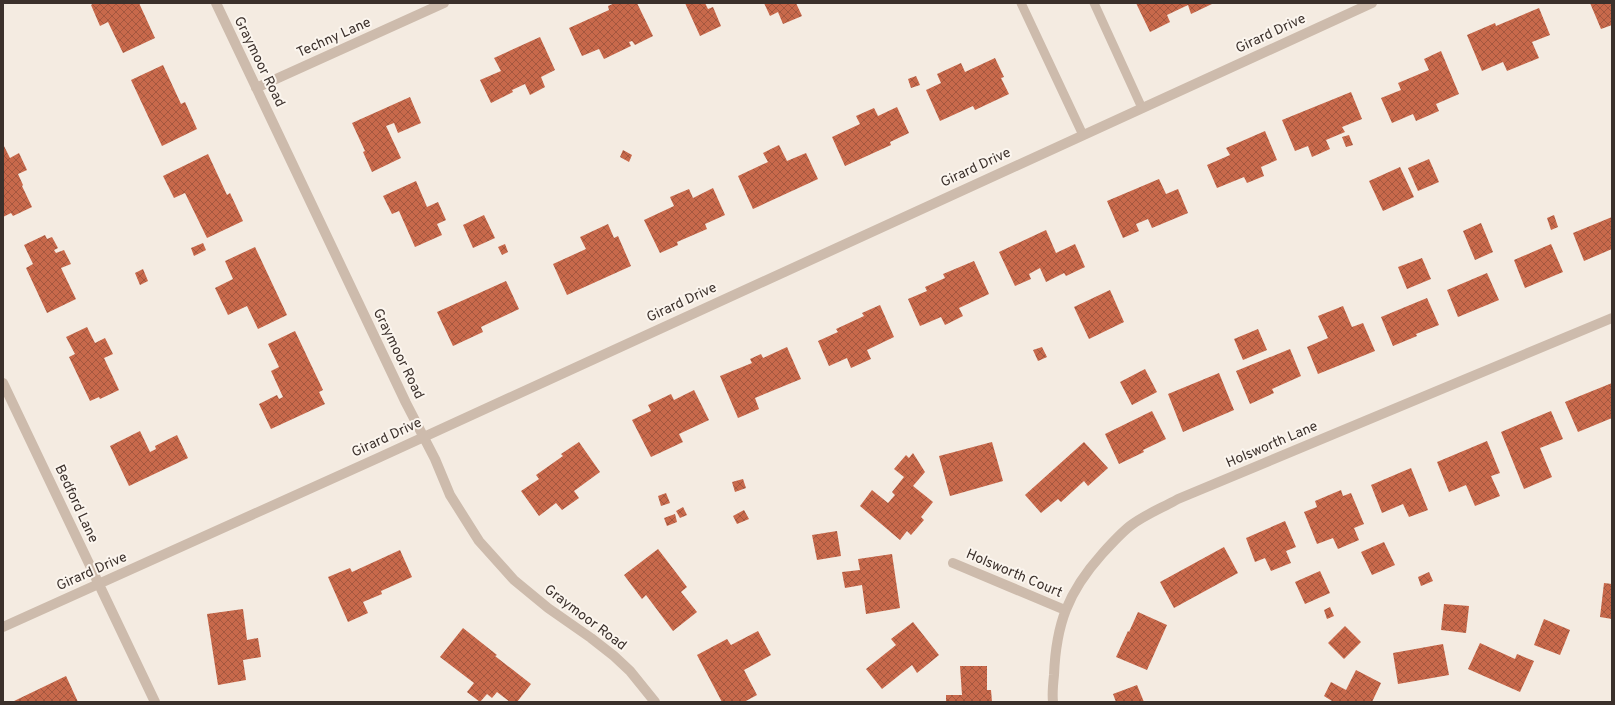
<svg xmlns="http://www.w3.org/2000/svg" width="1615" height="705" font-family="Overpass,sans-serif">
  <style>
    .building { fill: url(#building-cross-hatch) }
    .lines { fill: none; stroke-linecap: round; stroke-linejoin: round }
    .service { stroke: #cdbbac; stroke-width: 9 }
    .minor { stroke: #cdbbac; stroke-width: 10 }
    .labels { text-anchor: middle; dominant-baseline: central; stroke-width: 4; stroke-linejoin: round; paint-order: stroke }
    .street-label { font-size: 14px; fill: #3b302b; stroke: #fbf5ee }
  </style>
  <defs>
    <pattern id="building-cross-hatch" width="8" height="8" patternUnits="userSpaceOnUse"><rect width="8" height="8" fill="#c8694b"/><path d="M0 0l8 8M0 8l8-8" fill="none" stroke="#a4573f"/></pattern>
  </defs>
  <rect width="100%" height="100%" fill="#f4ebe1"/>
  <path class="building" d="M94 3H139L155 38 123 53 108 22 100 26 91 5Z
    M615 3H637L653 36 635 45 632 41 629 42 631 46 604 59 599 49 582 56 569 28 609 10 608 6Z
    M685 3H705L708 9 713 7 721 26 700 36Z
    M764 3H796L802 16 783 24 778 12 770 16Z
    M1136 3H1214L1191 14 1188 5 1167 15 1170 22 1150 32Z
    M1590 3H1612V25L1601 29Z
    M1539 8 1550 35 1532 42 1539 58 1507 71 1503 62 1482 71 1467 35 1495 23 1496 26Z
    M540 37 555 70 541 77 545 87 530 95 525 84 512 90 513 92 491 103 480 80 501 71 494 58Z
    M1441 51 1459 94 1436 104 1439 111 1416 121 1413 114 1392 123 1381 98 1401 90 1398 83 1429 70 1424 59Z
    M995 58 1004 77 1001 78 1009 94 975 110 973 106 940 121 926 90 941 83 937 74 961 63 965 72Z
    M163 65 181 104 185 102 197 129 162 146 131 80Z
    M916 76 920 85 911 88 908 79Z
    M1351 92 1362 119 1342 127 1345 132 1326 140 1330 149 1312 157 1308 146 1295 151 1282 120Z
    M410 97 421 123 398 133 394 123 386 126 401 158 372 172 363 152 365 151 352 123Z
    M897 107 909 133 890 142 891 145 845 166 832 137 860 124 856 116 874 108 878 116Z
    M1265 131 1277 160 1261 167 1264 176 1247 183 1244 177 1217 188 1207 165 1230 155 1226 148Z
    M1349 135 1353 145 1346 147 1342 137Z
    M3 144 10 158 19 153 27 170 18 174 23 185 22 186 32 207 13 216 11 213 3 217Z
    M779 145 787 161 806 153 818 179 753 209 738 176 768 162 763 153Z
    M623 150 632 155 629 162 620 157Z
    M208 154 227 195 230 193 243 221 207 238 185 193 174 198 163 176Z
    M1429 159 1439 182 1418 191 1408 168Z
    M1400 167 1414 197 1383 211 1369 181Z
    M1159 179 1166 194 1178 189 1188 213 1152 228 1148 219 1136 224 1139 231 1123 238 1107 201Z
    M416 181 427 207 438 202 446 220 437 224 442 235 415 247 399 211 392 214 383 196Z
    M713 188 725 215 705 224 707 229 677 242 678 245 660 253 644 220 674 206 670 197 689 189 693 198Z
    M484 215 495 238 473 248 463 225Z
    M1554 215 1558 227 1551 230 1547 218Z
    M1612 217V249L1584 261 1573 233Z
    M1481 223 1493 252 1475 260 1463 231Z
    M608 224 614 238 618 236 631 266 567 295 553 264 586 249 580 237Z
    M1046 230 1056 253 1075 244 1085 267 1066 276 1064 273 1046 282 1040 268 1029 274 1031 279 1015 286 999 252Z
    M45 235 47 239 52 237 58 248 54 250 56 253 64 250 71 264 61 268 76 299 47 313 26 268 33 264 24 245Z
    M203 243 206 250 194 256 191 248Z
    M505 244 508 252 502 255 498 247Z
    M1551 244 1563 272 1525 288 1514 260Z
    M255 247 287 315 258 329 247 306 228 315 215 288 233 279 225 261Z
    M1422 258 1431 279 1407 289 1398 267Z
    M974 261 989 294 959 308 963 316 945 325 941 317 920 326 908 299 927 291 925 287 945 278 943 274Z
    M143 269 148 281 140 285 135 273Z
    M1487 273 1499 300 1458 317 1447 290Z
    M506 281 519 309 481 327 483 332 453 346 437 312Z
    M1110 290 1124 322 1089 339 1074 307Z
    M1427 298 1439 325 1416 334 1417 336 1393 346 1381 317Z
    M880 305 894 337 867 350 871 359 851 368 847 358 829 366 818 341 838 332 836 329 864 316 862 313Z
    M1343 306 1352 327 1363 323 1375 351 1318 374 1307 347 1328 338 1318 316Z
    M87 327 95 343 105 338 113 354 104 358 119 390 100 399 99 397 90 401 69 357 75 354 66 337Z
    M1258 329 1267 350 1243 360 1234 339Z
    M295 331 323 390 319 392 325 404 271 429 259 404 277 395 279 399 283 397 271 371 279 367 268 344Z
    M787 347 801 379 755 398 759 409 738 418 720 376 752 363 750 359 761 354 763 358Z
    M1042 347 1047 357 1038 361 1033 350Z
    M1290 349 1301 376 1272 389 1274 393 1250 404 1236 371Z
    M1145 369 1157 392 1132 405 1120 382Z
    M1219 373 1234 410 1183 432 1168 394Z
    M1612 383V418L1578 432 1565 402Z
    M694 390 709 420 679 434 683 442 651 457 632 420 651 411 648 405 671 394 674 400Z
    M1152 411 1166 439 1143 450 1144 452 1119 464 1105 434Z
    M1551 411 1563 439 1540 448 1552 477 1524 489 1501 432Z
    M140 431 150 452 156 449 155 446 177 435 188 458 129 486 110 446Z
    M1487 441 1500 473 1491 476 1500 496 1475 506 1466 485 1449 492 1437 462Z
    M579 442 600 472 574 491 579 498 562 510 556 503 539 516 521 491 539 479 536 475 563 456 561 454Z
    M992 442 1003 481 950 496 939 456Z
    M1084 442 1108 468 1088 486 1084 481 1061 502 1058 499 1041 513 1025 495Z
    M913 453 925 472 913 486 933 502 921 517 924 520 911 535 907 531 900 540 860 506 872 490 888 503 895 495 892 492 904 477 894 469 906 455 909 458Z
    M1411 468 1428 510 1409 517 1403 504 1382 513 1371 485Z
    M743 479 746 488 735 492 732 482Z
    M1341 490 1343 496 1351 493 1364 524 1354 528 1359 540 1338 549 1333 538 1317 544 1304 512 1317 507 1315 501Z
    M666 493 670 503 661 506 658 496Z
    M683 507 687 515 680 518 676 511Z
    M744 510 749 519 737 524 733 516Z
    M675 514 677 522 667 526 664 518Z
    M1285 521 1296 547 1286 551 1291 563 1271 571 1265 558 1255 562 1246 538Z
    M837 531 841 556 817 560 812 535Z
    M1384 542 1395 565 1372 575 1361 552Z
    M1224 547 1238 573 1174 608 1160 582Z
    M658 549 687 587 681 592 697 612 673 631 646 595 642 599 624 575Z
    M400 550 412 577 381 591 382 594 363 602 368 613 348 622 328 577 350 568 352 572Z
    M892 554 900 608 866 614 862 585 845 588 842 572 860 570 858 559Z
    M1320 571 1330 593 1305 604 1295 582Z
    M1429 572 1433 581 1421 586 1418 577Z
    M1604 583 1612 584V619L1600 617Z
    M1444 604 1469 606 1466 633 1441 630Z
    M1330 607 1334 616 1327 619 1324 610Z
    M243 609 247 640 258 638 261 657 243 660 246 680 218 685 207 614Z
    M1138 612 1167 625 1147 670 1116 657 1128 631 1129 632Z
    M1544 619 1570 630 1560 655 1534 645Z
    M913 622 939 655 917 673 912 665 882 689 866 669 896 645 891 639Z
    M1345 626 1361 642 1344 659 1328 643Z
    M463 628 497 655 495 656 531 684 517 702H510L497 692 492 698 487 694 480 702 467 692 474 683 440 657Z
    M758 631 771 655 744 670 757 695 744 702H722L697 655 727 639 731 645Z
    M1480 643 1515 659 1517 654 1534 661 1520 692 1468 669Z
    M1443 644 1449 675 1398 684 1393 653Z
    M960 666H987V690H991L992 702H946V695H962Z
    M1356 670 1381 683 1372 702H1331L1332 701 1324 696 1331 682 1346 690Z
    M66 676 78 702H12Z
    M1137 685 1144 702H1116L1113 694Z"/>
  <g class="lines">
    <path class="service" d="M1021 3 1083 135
      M1094 3 1142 108"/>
    <path class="minor" d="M216 3 406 403 435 459 450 495 479 541 514 580 548 608 591 638 614 656 630 671 655 702
      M256 88 444 3
      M3 383 155 702
      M953 563 1065 610
      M3 627 378 458 1372 3
      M1053 702C1052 693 1053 684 1054 675 1056 624 1068 592 1102 554 1111 544 1120 534 1130 526 1144 515 1162 508 1178 499L1612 318"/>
  </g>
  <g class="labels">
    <g class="street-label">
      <text transform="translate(1271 34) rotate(-25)">Girard Drive</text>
      <text transform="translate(334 38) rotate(-24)">Techny Lane</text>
      <text transform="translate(259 62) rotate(64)">Graymoor Road</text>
      <text transform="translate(976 168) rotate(-25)">Girard Drive</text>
      <text transform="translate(682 303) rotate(-25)">Girard Drive</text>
      <text transform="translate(398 354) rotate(64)">Graymoor Road</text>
      <text transform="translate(387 438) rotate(-25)">Girard Drive</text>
      <text transform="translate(1272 445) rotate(-23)">Holsworth Lane</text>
      <text transform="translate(76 504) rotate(65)">Bedford Lane</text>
      <text transform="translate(92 572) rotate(-24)">Girard Drive</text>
      <text transform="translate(1014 574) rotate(23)">Holsworth Court</text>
      <text transform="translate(585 618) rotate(37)">Graymoor Road</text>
    </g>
  </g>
  <rect width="1615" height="705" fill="none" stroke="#3b302b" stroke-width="8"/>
</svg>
